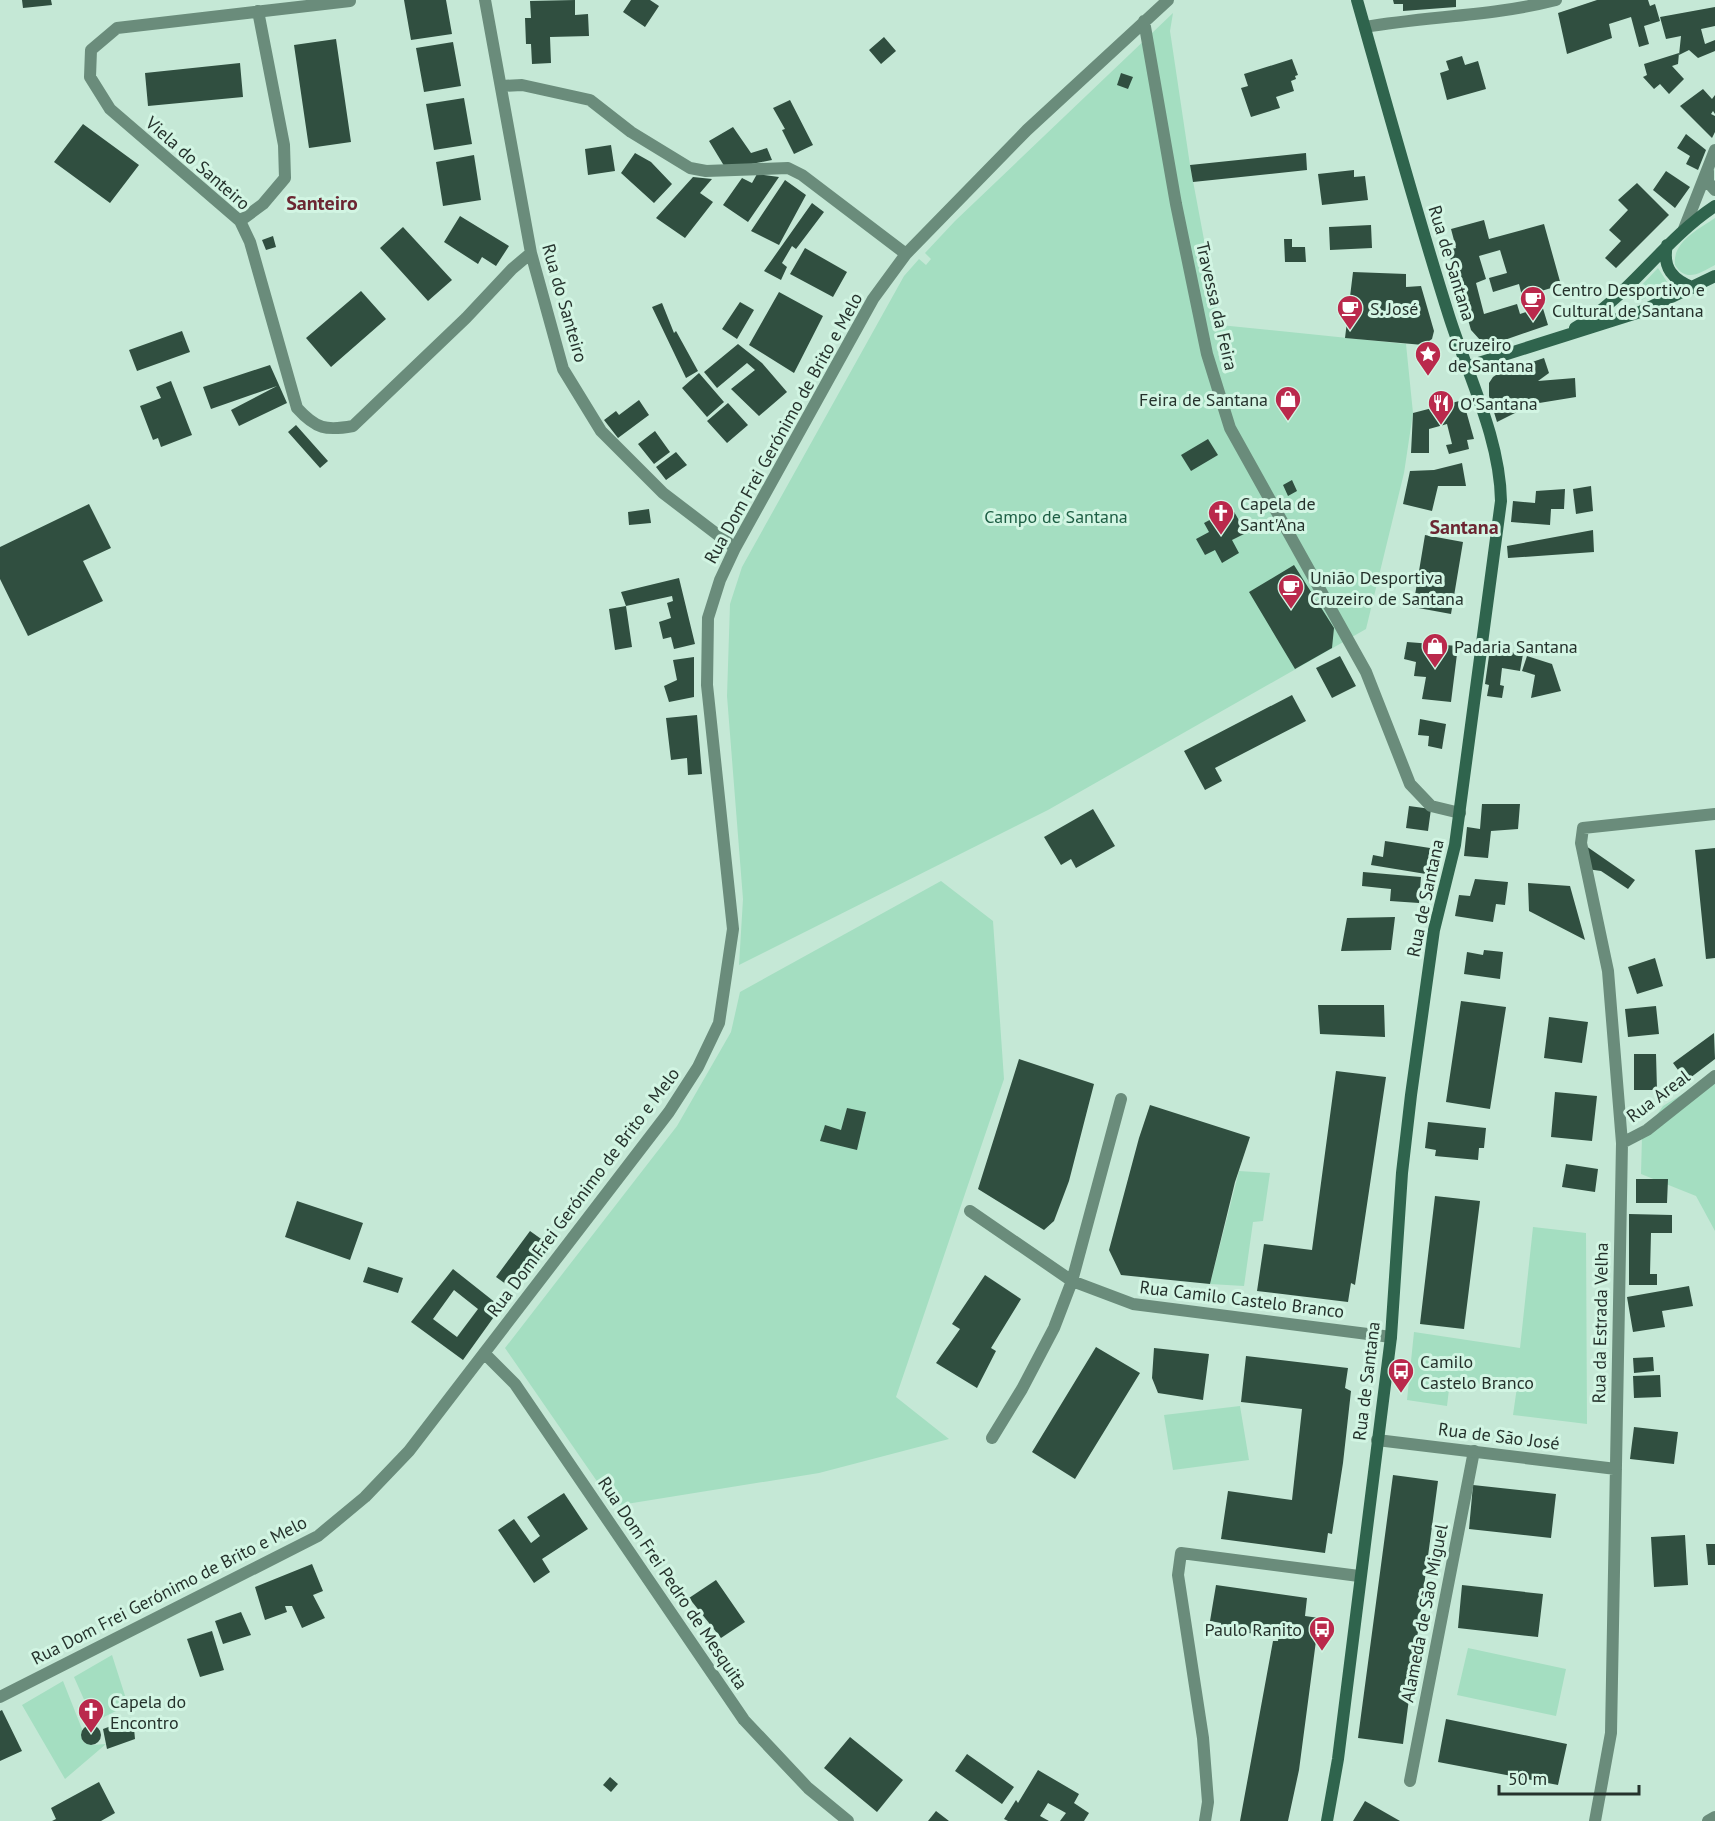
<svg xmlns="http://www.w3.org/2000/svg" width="1715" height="1821" font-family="'PT Sans',sans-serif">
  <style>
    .green { fill: #a4dec1 }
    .building { fill: #304f40; fill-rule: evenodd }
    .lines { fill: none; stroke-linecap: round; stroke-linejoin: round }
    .pedestrian { stroke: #6a8c7b; stroke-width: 12 }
    .minor { stroke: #6a8c7b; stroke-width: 12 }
    .tertiary { stroke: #6a8c7b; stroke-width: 12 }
    .secondary { stroke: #2f644d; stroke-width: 12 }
    .labels { text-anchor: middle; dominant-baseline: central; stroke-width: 6; stroke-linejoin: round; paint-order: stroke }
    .street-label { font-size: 18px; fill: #25322c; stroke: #d2f5e3 }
    .poi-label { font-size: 18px; fill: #25322c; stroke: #d2f5e3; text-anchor: start }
    .park-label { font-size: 18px; fill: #1d5e44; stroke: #d2f5e3 }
    .neighbourhood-label { font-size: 20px; font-weight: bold; fill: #6c2632; stroke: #d2f5e3 }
  </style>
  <rect width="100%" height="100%" fill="#c5e8d6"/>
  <path class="green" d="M1173 13 1170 31 1190 165 1220 325 1406 344 1413 413 1404 473 1366 629 1048 810 739 965 743 899 727 696 730 604 742 567 904 276 919 259 926 265 931 259 925 253 955 221Z
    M1715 218V265C1700 273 1686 283 1675 265 1672 242 1699 229 1715 218Z
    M1658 268 1671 288 1636 302 1634 293Z
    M941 881 993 921 1004 1079 896 1397 949 1439 819 1473 614 1506 505 1348 677 1126 731 1032 740 992Z
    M1715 1074V1231L1696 1196 1641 1174 1642 1136 1663 1106Z
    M1239 1171 1270 1173 1263 1221 1253 1222 1244 1286 1210 1284Z
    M1533 1227 1586 1233 1587 1424 1513 1415 1517 1387 1450 1381 1447 1406 1407 1400 1414 1332 1520 1348Z
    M1240 1406 1249 1460 1173 1470 1164 1415Z
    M1468 1648 1566 1669 1556 1716 1457 1695Z
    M112 1655 128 1705 94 1722 74 1677Z
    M63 1681 82 1729 83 1742 92 1745 106 1744 65 1779 22 1705Z"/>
  <path class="building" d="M22 0H51L52 5 23 8Z
    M404 0H446L452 34 411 40Z
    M575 0V15L588 14 589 36 550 37 551 63 532 64 531 44H526L525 18H531L530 1Z
    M631 0H650L659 6 645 27 623 12Z
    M1393 0H1456V7L1403 11V4H1394Z
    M1597 0H1648L1650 6 1655 4 1660 21 1644 26 1649 44 1639 47 1631 17 1609 24 1612 38 1567 54 1558 13Z
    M1715 7V26L1701 29 1705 44 1715 40V51L1698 58 1689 50 1679 55 1681 36 1666 39 1660 17Z
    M884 37 896 51 881 64 869 50Z
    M336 39 351 142 309 148 294 45Z
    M453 42 461 86 424 92 416 48Z
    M1679 53 1678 64 1672 66 1684 79 1669 94 1660 84 1654 89 1643 77 1647 75 1644 64Z
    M1462 56 1465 65 1478 61 1486 89 1447 100 1440 73 1449 70 1446 61Z
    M1292 59 1298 75 1295 76 1296 79 1291 81 1294 91 1276 97 1280 108 1251 117 1241 88 1248 86 1244 74Z
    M240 63 243 97 148 106 145 73Z
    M1121 73 1133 77 1128 89 1117 85Z
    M1703 89 1712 99 1715 95V114L1713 111 1711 114 1715 116V132L1712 138 1680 106Z
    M464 98 472 144 434 150 426 104Z
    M790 100 813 145 794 154 782 130 785 129 773 108Z
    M83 124 139 165 110 203 54 162Z
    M733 127 751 153 767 148 772 160 726 169 709 141Z
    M1686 134 1706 150 1698 170 1686 164 1690 156 1677 148Z
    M611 145 615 171 588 175 585 149Z
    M635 153 651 162 672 184 654 203 621 173Z
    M1306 153 1307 170 1193 182 1190 165Z
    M474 155 481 200 443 206 436 162Z
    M1354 170V177L1365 176 1368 200 1322 205 1318 174Z
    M1666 171 1690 187 1675 208 1653 190Z
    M757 174 779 177 748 222 723 205 742 178 752 183Z
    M693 177 712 179 700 193 713 202 685 238 656 218Z
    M785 180 806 195 779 245 751 231Z
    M1637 183 1669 215 1616 268 1605 258 1621 241 1609 230 1628 210 1618 200Z
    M812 203 824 212 796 249 792 246 782 263 787 267 781 280 764 271Z
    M460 216 509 246 496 266 482 257 478 264 444 242Z
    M1484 220 1489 239 1544 224 1561 285 1538 292 1548 325 1493 344 1481 341 1471 330 1448 250 1456 248 1451 229ZM1500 250 1507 273 1489 278 1493 292 1519 284 1526 312 1520 314 1517 304 1484 314 1476 283 1486 279 1479 256Z
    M1371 225 1372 248 1330 250 1329 227Z
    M403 227 452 280 428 301 380 248Z
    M273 236 276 247 266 250 262 240Z
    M1284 239H1292V247H1305L1306 262H1285Z
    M805 248 847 272 833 297 790 274Z
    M1353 272 1406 274V287L1421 286 1434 331 1432 339 1423 345 1345 338Z
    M361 291 386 319 331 367 306 338Z
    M779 292 823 316 794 373 749 345Z
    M740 302 754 310 737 339 722 329Z
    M662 303 674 333 676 331 698 371 686 378 652 307Z
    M182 331 190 352 137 371 129 350Z
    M738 344 762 363 787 392 759 416 731 389 755 370 747 363 717 388 704 372Z
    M1544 358 1549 373 1538 381 1575 378 1576 397 1533 404 1497 422 1489 396V383L1493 377 1499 373Z
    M270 365 287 403 239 426 231 410 277 386 211 409 203 387Z
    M699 373 724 402 707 417 682 388Z
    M171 381 192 435 161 447 158 438 153 440 140 406 161 398 156 387Z
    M639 400 649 415 618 438 604 420 616 411 619 415Z
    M1463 400 1474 439 1467 440 1469 449 1449 454 1446 445 1452 444 1447 424 1429 429V453H1411L1413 413Z
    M728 403 748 425 727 443 707 421Z
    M296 425 328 461 320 468 288 432Z
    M655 431 670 452 654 464 638 444Z
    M1208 439 1218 455 1191 471 1181 455Z
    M676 452 687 465 666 480 656 467Z
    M1462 463 1466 486H1438L1432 511 1403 504 1410 471 1434 470Z
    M1292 480 1297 491 1288 496 1283 485Z
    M1591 486 1593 511 1576 514 1573 489Z
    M1565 489 1564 509H1551L1550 525 1511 522 1513 501 1535 503 1536 491Z
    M89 504 111 548 83 561 103 601 28 636 0 579V547Z
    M1232 508 1246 533 1232 540 1239 553 1222 563 1215 550 1205 555 1196 539 1209 532 1204 523Z
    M649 509 651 523 629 525 628 512Z
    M1593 530 1594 552 1508 558 1507 546Z
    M1425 535 1463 542 1451 614 1413 607Z
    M1294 565 1334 628 1332 648 1295 669 1249 592Z
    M679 578 695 644 674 649 671 637 663 639 659 622 671 618 667 603 673 601 672 596 626 606 621 592Z
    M626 606 632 647 615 650 609 609Z
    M1407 642 1458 646 1451 702 1422 699 1426 677 1414 676 1416 662 1404 659Z
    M1490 649 1523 654 1520 671 1502 668 1500 685 1504 686 1502 698 1487 696 1489 685 1485 684Z
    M1340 656 1356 686 1332 698 1316 668Z
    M1527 656 1552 664 1561 691 1531 698 1535 675 1522 671Z
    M694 657V697L669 702 664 686 677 680 673 660Z
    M1292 695 1306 721 1215 768 1222 781 1205 790 1184 751Z
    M697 715 702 774 688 775 687 758 671 760 666 718Z
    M1420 719 1446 724 1442 749 1428 746 1429 736 1418 735Z
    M1482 804H1520L1518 829 1491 831 1488 858 1464 856 1467 827 1480 829Z
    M1409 806 1431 809 1428 831 1406 828Z
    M1093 809 1115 846 1076 868 1071 859 1061 865 1044 837Z
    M1385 841 1430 848 1426 874 1371 865 1373 855 1383 857Z
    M1586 846 1635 880 1628 889 1601 871 1587 869Z
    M1715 848V958L1706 959 1695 850Z
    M1363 872 1421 877 1419 903 1390 901 1391 889 1362 886Z
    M1475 879 1508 882 1505 905 1496 904 1493 922 1455 916 1459 895 1470 896Z
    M1528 883 1570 886 1585 940 1529 911Z
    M1395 917 1391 950 1341 951 1347 918Z
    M1484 950 1503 952 1500 979 1464 974 1467 952 1483 955Z
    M1655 958 1663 986 1637 994 1628 967Z
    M1461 1001 1506 1007 1490 1109 1446 1102Z
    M1318 1005H1384L1385 1037 1320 1034Z
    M1656 1006 1659 1034 1628 1037 1625 1009Z
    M1549 1017 1588 1022 1582 1063 1544 1058Z
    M1714 1033 1715 1059 1686 1081 1673 1063Z
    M1634 1054H1656L1657 1090H1634Z
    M1019 1059 1094 1084 1069 1181 1054 1221 1044 1230 978 1189Z
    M1336 1071 1386 1077 1355 1285 1351 1283 1348 1302 1257 1291 1264 1244 1312 1250Z
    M1555 1092 1597 1096 1592 1141 1551 1137Z
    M1150 1105 1250 1137 1235 1182 1210 1284 1121 1275 1109 1250 1139 1138Z
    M847 1108 866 1112 857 1150 820 1141 825 1125 841 1130Z
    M1428 1122 1486 1128 1484 1148H1479L1478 1160 1435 1156 1436 1150 1425 1148Z
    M1566 1164 1598 1169 1595 1192 1562 1187Z
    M1636 1179H1668L1667 1203H1636Z
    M1435 1196 1480 1201 1464 1329 1420 1324Z
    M297 1201 363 1223 350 1260 285 1237Z
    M1629 1214 1672 1215V1233H1651L1650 1274H1657V1285H1629Z
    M530 1231 551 1246 514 1290 496 1277Z
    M368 1267 403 1278 398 1293 363 1282Z
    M453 1269 501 1307 463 1360 411 1322ZM454 1290 478 1309 457 1337 433 1319Z
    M985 1275 1021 1299 991 1348 996 1351 977 1388 936 1363 960 1329 952 1324Z
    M1689 1286 1693 1306 1662 1311 1665 1327 1633 1332 1627 1297Z
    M1096 1347 1140 1373 1075 1479 1032 1452Z
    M1154 1348 1209 1354 1203 1400 1158 1393 1152 1378Z
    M1246 1356 1348 1368 1345 1388 1351 1391 1343 1463 1332 1534 1328 1533 1325 1553 1221 1539 1228 1491 1292 1500 1302 1409 1241 1402Z
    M1653 1357 1654 1371 1634 1373 1633 1358Z
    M1660 1375 1661 1397 1634 1398 1633 1376Z
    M1634 1427 1678 1432 1674 1464 1630 1459Z
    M1393 1475 1438 1481 1403 1744 1358 1738Z
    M1473 1485 1556 1494 1551 1538 1469 1529Z
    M564 1493 588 1529 542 1559 550 1572 534 1583 498 1530 514 1519 531 1543 540 1536 527 1517Z
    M1685 1535 1688 1585 1654 1587 1651 1537Z
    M1706 1544H1715V1565H1708Z
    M312 1564 323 1591 313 1595 325 1618 302 1628 292 1606H285L287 1612 265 1620 255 1587Z
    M716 1580 745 1622 721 1638 689 1598Z
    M1216 1585 1307 1598 1305 1616 1319 1618 1299 1770 1288 1821H1240L1273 1641H1278L1279 1633 1270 1631 1269 1636 1221 1629V1623L1210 1621Z
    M1462 1585 1543 1594 1538 1637 1458 1628Z
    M241 1612 251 1635 223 1644 215 1621Z
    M212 1631 224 1670 200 1677 187 1639Z
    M2 1710 22 1751 0 1761V1711Z
    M133 1718 135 1739 107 1749 103 1729Z
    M1446 1719 1567 1744 1558 1785 1438 1762Z
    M81 1735a10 10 0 1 1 20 0a10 10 0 1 1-20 0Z
    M850 1737 903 1780 877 1812 824 1768Z
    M967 1754 1014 1787 1002 1804 955 1771Z
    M1038 1770 1079 1794 1074 1803 1089 1813 1084 1821H1060L1066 1813 1048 1803 1040 1816 1049 1821H1008L1004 1819 1016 1800 1018 1803Z
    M610 1777 618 1784 611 1792 603 1785Z
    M99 1782 115 1813 101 1821H52L56 1819 51 1808Z
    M1365 1801 1400 1821H1353Z
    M936 1811 949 1821H928Z"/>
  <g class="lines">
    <path class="pedestrian" d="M1410 1781 1474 1451"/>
    <path class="minor" d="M485 0 531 253 563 369 601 431 663 493 735 548
      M350 1 117 28 91 50 90 77 110 109 240 221 250 242 297 408C316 429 326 431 353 426L466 318 512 269 531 253
      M1144 21 1176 204 1207 354 1230 428 1366 672 1410 784 1431 806 1460 813
      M1365 27C1428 16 1494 16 1556 0
      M501 86 522 85 590 100 631 132 690 168 706 171 788 168 802 175 906 254
      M1708 171V182L1715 190
      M240 221 263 204 285 178 284 145 258 11
      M1684 229 1715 150
      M1622 1143 1647 1130 1715 1076
      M970 1211 1072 1281 1133 1304 1391 1337
      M484 1353 515 1384 744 1720 808 1788 848 1821
      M992 1438 1022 1389 1054 1328 1072 1281 1121 1099
      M1377 1440 1616 1469
      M0 1697 318 1536 365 1497 409 1451 669 1112 698 1067 719 1023 733 929 707 685 708 618 720 580 735 548 873 299 906 254 1027 130 1168 0
      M1205 1821 1208 1802 1203 1738 1178 1575 1181 1553 1359 1576
      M1595 1821 1611 1733 1622 1143 1608 971 1581 843 1583 828 1715 814"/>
    <path class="tertiary" d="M1708 1821 1715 1817"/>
    <path class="secondary" d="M1667 245C1662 268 1673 280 1694 288
      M1575 328C1629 297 1663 240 1715 206
      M1466 367 1640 312 1715 276
      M1327 1821 1338 1759 1391 1337 1402 1173 1411 1095 1434 930 1455 845 1501 501C1500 438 1468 376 1449 316 1416 212 1387 106 1357 0"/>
  </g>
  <defs>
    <g id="cafe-pin" transform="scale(1.35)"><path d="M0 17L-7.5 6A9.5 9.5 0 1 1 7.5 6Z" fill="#ba294c" stroke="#d2f5e3"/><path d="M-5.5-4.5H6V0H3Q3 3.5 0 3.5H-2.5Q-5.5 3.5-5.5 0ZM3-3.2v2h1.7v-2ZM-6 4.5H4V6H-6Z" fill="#fff"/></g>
    <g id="sight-pin" transform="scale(1.35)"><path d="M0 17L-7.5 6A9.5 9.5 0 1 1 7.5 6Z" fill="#ba294c" stroke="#d2f5e3"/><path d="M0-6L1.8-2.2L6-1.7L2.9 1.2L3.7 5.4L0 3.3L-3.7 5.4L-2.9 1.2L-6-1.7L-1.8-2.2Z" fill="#fff"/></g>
    <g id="shop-pin" transform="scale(1.35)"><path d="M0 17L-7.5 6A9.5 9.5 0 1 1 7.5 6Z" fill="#ba294c" stroke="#d2f5e3"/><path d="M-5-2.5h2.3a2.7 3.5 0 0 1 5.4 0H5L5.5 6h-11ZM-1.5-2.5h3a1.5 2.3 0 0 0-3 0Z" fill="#fff"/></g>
    <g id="restaurant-pin" transform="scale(1.35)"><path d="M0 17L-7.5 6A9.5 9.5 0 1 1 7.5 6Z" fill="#ba294c" stroke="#d2f5e3"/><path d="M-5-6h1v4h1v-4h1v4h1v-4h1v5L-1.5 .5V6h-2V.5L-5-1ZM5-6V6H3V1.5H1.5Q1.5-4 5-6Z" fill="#fff"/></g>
    <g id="church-pin" transform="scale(1.35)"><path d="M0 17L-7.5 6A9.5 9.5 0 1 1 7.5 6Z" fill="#ba294c" stroke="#d2f5e3"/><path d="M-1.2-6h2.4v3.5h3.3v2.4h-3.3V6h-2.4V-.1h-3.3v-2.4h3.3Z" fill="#fff"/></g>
    <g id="bus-pin" transform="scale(1.35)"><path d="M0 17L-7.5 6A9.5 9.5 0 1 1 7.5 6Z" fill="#ba294c" stroke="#d2f5e3"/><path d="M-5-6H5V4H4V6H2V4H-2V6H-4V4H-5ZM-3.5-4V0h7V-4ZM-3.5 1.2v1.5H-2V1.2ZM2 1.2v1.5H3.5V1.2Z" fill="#fff"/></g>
  </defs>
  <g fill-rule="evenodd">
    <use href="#cafe-pin" x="1533" y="299"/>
    <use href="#cafe-pin" x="1350" y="308"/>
    <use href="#sight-pin" x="1428" y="354"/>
    <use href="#shop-pin" x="1288" y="399"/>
    <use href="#restaurant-pin" x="1441" y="403"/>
    <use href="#church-pin" x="1221" y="513"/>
    <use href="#cafe-pin" x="1291" y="587"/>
    <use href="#shop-pin" x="1435" y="646"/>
    <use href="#bus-pin" x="1401" y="1371"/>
    <use href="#bus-pin" x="1322" y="1629"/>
    <use href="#church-pin" x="91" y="1711"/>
  </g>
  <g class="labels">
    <g class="street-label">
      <text transform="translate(198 163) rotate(41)">Viela do Santeiro</text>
      <text transform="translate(1452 263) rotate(73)">Rua de Santana</text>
      <text transform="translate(565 303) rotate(74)">Rua do Santeiro</text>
      <text transform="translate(1217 306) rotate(77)">Travessa da Feira</text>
      <text transform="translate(783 428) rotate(-61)">Rua Dom Frei Gerónimo de Brito e Melo</text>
      <text transform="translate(1425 898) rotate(-78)">Rua de Santana</text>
      <text transform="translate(1658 1096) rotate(-37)">Rua Areal</text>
      <text transform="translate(583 1192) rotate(-53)">Rua Dom Frei Gerónimo de Brito e Melo</text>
      <text transform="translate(1242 1299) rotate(7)">Rua Camilo Castelo Branco</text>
      <text transform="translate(1600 1323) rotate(-89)">Rua da Estrada Velha</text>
      <text transform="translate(1366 1381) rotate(-83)">Rua de Santana</text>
      <text transform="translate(1499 1436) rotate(7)">Rua de São José</text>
      <text transform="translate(673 1583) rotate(56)">Rua Dom Frei Pedro de Mesquita</text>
      <text transform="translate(169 1590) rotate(-27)">Rua Dom Frei Gerónimo de Brito e Melo</text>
      <text transform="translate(1424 1613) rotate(-79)">Alameda de São Miguel</text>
    </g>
    <g class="poi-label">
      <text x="1552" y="289">Centro Desportivo e<tspan x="1552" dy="21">Cultural de Santana</tspan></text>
      <text x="1370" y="308">S. José</text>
      <text x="1448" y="344">Cruzeiro<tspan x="1448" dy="21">de Santana</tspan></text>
      <text x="1268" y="399" text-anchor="end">Feira de Santana</text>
      <text x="1460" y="403">O'Santana</text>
      <text x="1240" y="503">Capela de<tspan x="1240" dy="21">Sant'Ana</tspan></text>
      <text x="1310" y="577">União Desportiva<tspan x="1310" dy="21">Cruzeiro de Santana</tspan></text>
      <text x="1454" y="646">Padaria Santana</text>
      <text x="1420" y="1361">Camilo<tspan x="1420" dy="21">Castelo Branco</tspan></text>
      <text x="1302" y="1629" text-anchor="end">Paulo Ranito</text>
      <text x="110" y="1701">Capela do<tspan x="110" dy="21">Encontro</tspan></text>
    </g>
    <g class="park-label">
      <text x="1056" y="516">Campo de Santana</text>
    </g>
    <g class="neighbourhood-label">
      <text x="322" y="203">Santeiro</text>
      <text x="1464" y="527">Santana</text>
    </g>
  </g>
  <path d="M1499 1785v9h140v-9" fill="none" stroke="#25322c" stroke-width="3"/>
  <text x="1508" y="1785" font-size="18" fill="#25322c" stroke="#d2f5e3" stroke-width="4.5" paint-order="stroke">50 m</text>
</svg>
